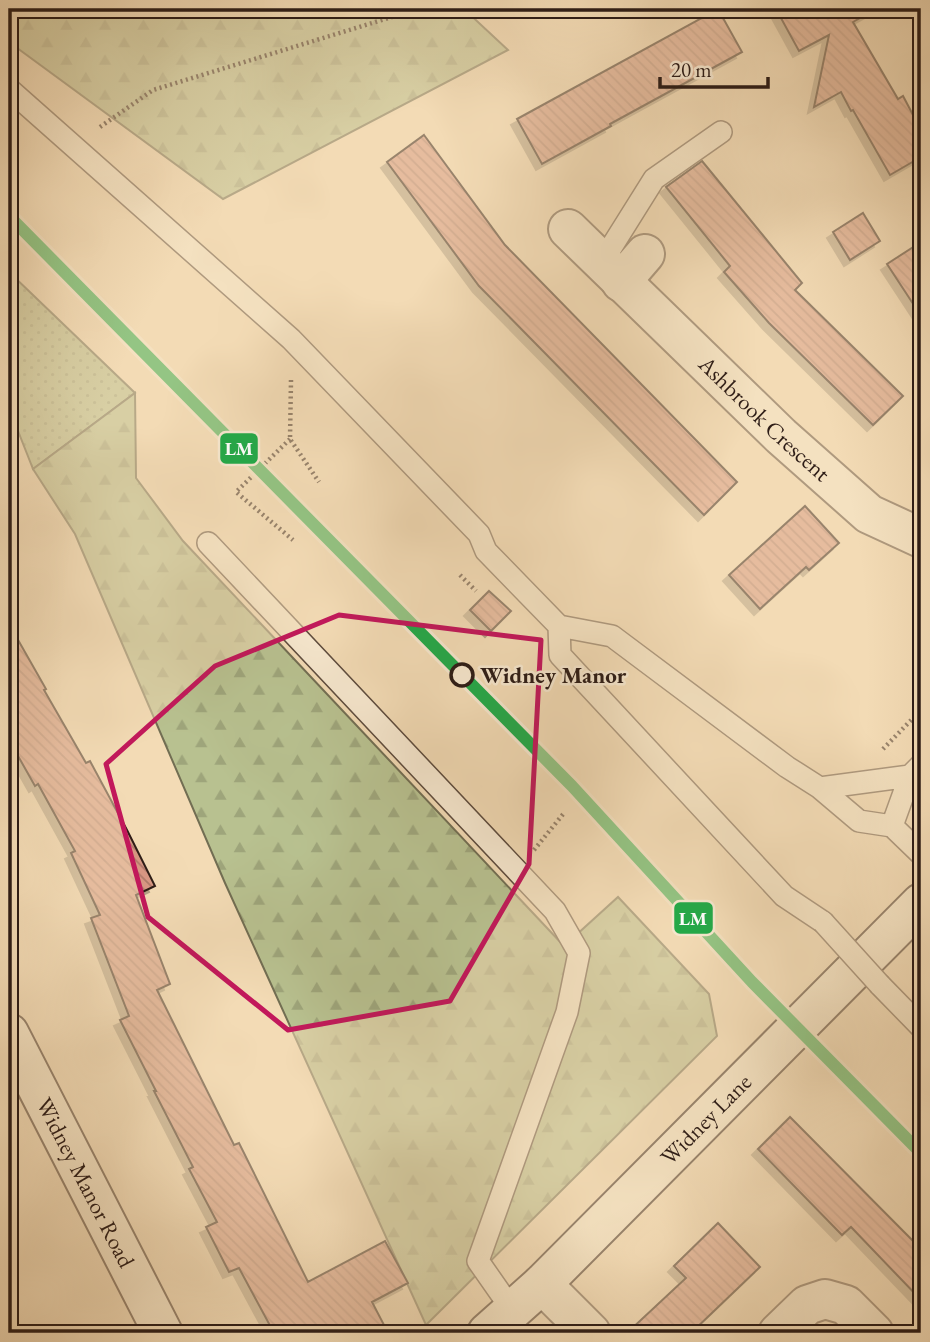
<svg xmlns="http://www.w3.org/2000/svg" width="930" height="1342" font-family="'EB Garamond',serif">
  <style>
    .grass { fill: url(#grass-dots); stroke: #726e53; stroke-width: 2 }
    .forest { fill: url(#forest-firs); stroke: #726e53; stroke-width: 2 }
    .building { fill: url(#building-back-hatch); stroke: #2d1c16; stroke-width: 2; filter: url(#shadow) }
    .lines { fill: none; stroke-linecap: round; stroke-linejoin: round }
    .lane-casing { stroke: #5e4c3e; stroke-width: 24 }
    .street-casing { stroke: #5e4c3e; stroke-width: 42 }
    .secondary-casing { stroke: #2d1c16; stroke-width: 42 }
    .path { stroke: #2d1c16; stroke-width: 4.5; stroke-dasharray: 2 3.5; stroke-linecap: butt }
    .lane { stroke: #f7e8cf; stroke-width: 21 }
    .street { stroke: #f7e8cf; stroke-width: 38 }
    .secondary { stroke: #f7e8cf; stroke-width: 38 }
    .lane-bridge-casing { stroke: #5e4c3e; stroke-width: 24; stroke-linecap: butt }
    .lane-bridge { stroke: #f7e8cf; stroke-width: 21 }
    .rail-1-casing { stroke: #f7e8cf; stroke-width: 18 }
    .rail-1 { stroke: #23aa49; stroke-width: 12 }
    .marked { fill: none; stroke: #c2185b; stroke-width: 5; stroke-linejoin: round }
    .stop-dot { fill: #f7e8cf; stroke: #2d1c16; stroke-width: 3.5 }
    .labels { text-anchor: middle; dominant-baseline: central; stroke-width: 5; stroke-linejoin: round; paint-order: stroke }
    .street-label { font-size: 23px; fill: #2d1c16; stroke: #f7e8cf }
    .stop-label { font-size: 23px; font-weight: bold; fill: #2d1c16; stroke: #f7e8cf; text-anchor: start }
    .line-badge { stroke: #f7e8cf; stroke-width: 2.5 }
    .badge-label { font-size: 19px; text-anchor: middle; font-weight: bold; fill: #fff }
  </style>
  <defs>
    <pattern id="grass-dots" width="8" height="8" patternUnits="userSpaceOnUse" patternTransform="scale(1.75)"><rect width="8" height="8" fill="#b8c190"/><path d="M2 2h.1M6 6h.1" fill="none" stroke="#9ea57b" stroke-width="1.8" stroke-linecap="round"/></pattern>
    <pattern id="forest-firs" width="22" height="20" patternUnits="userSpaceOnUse" patternTransform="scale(1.75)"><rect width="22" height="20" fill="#b8c190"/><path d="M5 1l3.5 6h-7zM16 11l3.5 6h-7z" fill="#9ea57b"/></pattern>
    <pattern id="building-back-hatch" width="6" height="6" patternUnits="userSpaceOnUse" patternTransform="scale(1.75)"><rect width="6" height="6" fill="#d89783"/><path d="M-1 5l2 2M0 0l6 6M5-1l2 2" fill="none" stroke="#b07a6a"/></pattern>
    <filter id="shadow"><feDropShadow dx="-6" dy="6" stdDeviation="0" flood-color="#0004"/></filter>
  </defs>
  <rect width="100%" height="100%" fill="#f3dbb5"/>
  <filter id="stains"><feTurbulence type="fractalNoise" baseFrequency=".00286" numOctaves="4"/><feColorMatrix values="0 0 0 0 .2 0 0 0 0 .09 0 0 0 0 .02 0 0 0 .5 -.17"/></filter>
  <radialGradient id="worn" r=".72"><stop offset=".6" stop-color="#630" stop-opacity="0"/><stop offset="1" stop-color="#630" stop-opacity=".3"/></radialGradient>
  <path class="grass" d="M9 272 135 393 33 469 9 408Z"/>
  <path class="forest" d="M9 9H464L508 50 223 199 9 42Z
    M135 393 136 478 183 541 564 946 618 897 709 994 717 1036 426 1325 225 883 75 534 33 469Z"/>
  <path class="building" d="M718 9 742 52 610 124 611 126 542 164 517 119Z
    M776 9H876L853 22 898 99 903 96 921 130V157L890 175 853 110 851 111 841 92 814 107 829 35 799 51Z
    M424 135 505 245 737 482 704 515 479 286 387 162Z
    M702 161 802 283 795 290 903 396 873 425 769 323 724 272 730 266 666 187Z
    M863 213 880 241 850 260 833 232Z
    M921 242V316L887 264Z
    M805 506 839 543 809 570 806 567 760 609 729 575Z
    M489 591 511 611 491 631 470 610Z
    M9 624 46 689 44 690 86 763 90 761 127 830 155 886 136 895 170 984 157 990 234 1145 239 1143 308 1282 385 1241 408 1283 372 1302 384 1325 368 1333H274L239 1268 229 1272 206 1227 217 1222 189 1169 193 1167 154 1091H156L120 1020 129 1016 91 918 100 915 71 853 75 851 38 784 35 786 9 740Z
    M790 1117 921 1249V1300L851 1227 842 1235 758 1149Z
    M718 1223 760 1267 691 1333H627L686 1278 674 1266Z"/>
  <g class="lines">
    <g class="lane-casing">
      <path id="lane" d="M9 89 291 339 479 534 486 551 559 626 612 636 787 767 820 788 859 821 892 826
        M602 262 654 179 721 132
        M208 543 555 911 579 953 567 1012 478 1261 513 1311
        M559 626 560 655 784 896 823 922
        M921 765 910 776 892 826 921 854
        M820 788 910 776
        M880 985 921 1027"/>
    </g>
    <g class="street-casing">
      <g id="street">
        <path id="s1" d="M568 229 781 436 869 514 921 538"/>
        <path d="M621 282 645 254"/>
        <path d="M542 1284 591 1333"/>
        <path d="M778 1333 807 1305 825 1299 846 1305 874 1333"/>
      </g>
    </g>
    <g class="secondary-casing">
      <g id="secondary">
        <path id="s2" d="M9 1033 163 1333"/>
        <path id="s3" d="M487 1333 542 1284 921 903"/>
      </g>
    </g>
    <path class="path" d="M100 127 153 90 418 9
      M291 380 290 439 319 482
      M290 439 236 492 293 540
      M460 575 476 591
      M883 749 921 710
      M534 850 564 813"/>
    <use href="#lane" class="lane"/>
    <use href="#street" class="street"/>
    <use href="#secondary" class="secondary"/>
    <g class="lane-bridge-casing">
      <path id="lane-bridge" d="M823 922 880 985"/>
    </g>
    <use href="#lane-bridge" class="lane-bridge"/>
    <g class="rail-1-casing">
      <path id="rail-1" d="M9 216 572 786 752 982 921 1153"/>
    </g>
    <use href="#rail-1" class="rail-1"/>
  </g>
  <path d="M0 0H930V1342H0ZM339 615 541 640 529 864 450 1001 288 1030 148 917 106 764 215 666Z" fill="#f3dbb5" fill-opacity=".55" fill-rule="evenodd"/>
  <path class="marked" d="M339 615 541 640 529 864 450 1001 288 1030 148 917 106 764 215 666Z"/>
  <circle class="stop-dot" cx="462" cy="675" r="11"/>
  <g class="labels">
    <g class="street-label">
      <text stroke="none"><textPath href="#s1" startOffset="273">Ashbrook Crescent</textPath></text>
      <text stroke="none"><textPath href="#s3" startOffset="306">Widney Lane</textPath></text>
      <text stroke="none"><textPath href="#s2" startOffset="168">Widney Manor Road</textPath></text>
    </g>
    <g class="stop-label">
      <text x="480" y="675">Widney Manor</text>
    </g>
  </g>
  <g class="line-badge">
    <rect x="219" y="432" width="40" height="33" rx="7" fill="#23aa49"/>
    <rect x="673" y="901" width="41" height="34" rx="7" fill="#23aa49"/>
  </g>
  <g class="badge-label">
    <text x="239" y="455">LM</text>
    <text x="693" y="925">LM</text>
  </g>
  <rect width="930" height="1342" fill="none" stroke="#f3dbb5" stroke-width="35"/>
  <rect x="10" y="10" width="909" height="1321" fill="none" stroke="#2d1c16" stroke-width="3.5"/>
  <rect x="18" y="18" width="895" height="1307" fill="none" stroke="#2d1c16" stroke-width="2"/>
  <path d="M660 77v10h108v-10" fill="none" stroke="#2d1c16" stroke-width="3.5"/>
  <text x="671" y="77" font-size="21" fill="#2d1c16" stroke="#f7e8cf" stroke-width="5" paint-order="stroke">20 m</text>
  <rect width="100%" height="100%" filter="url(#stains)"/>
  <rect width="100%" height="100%" fill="url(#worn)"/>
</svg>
